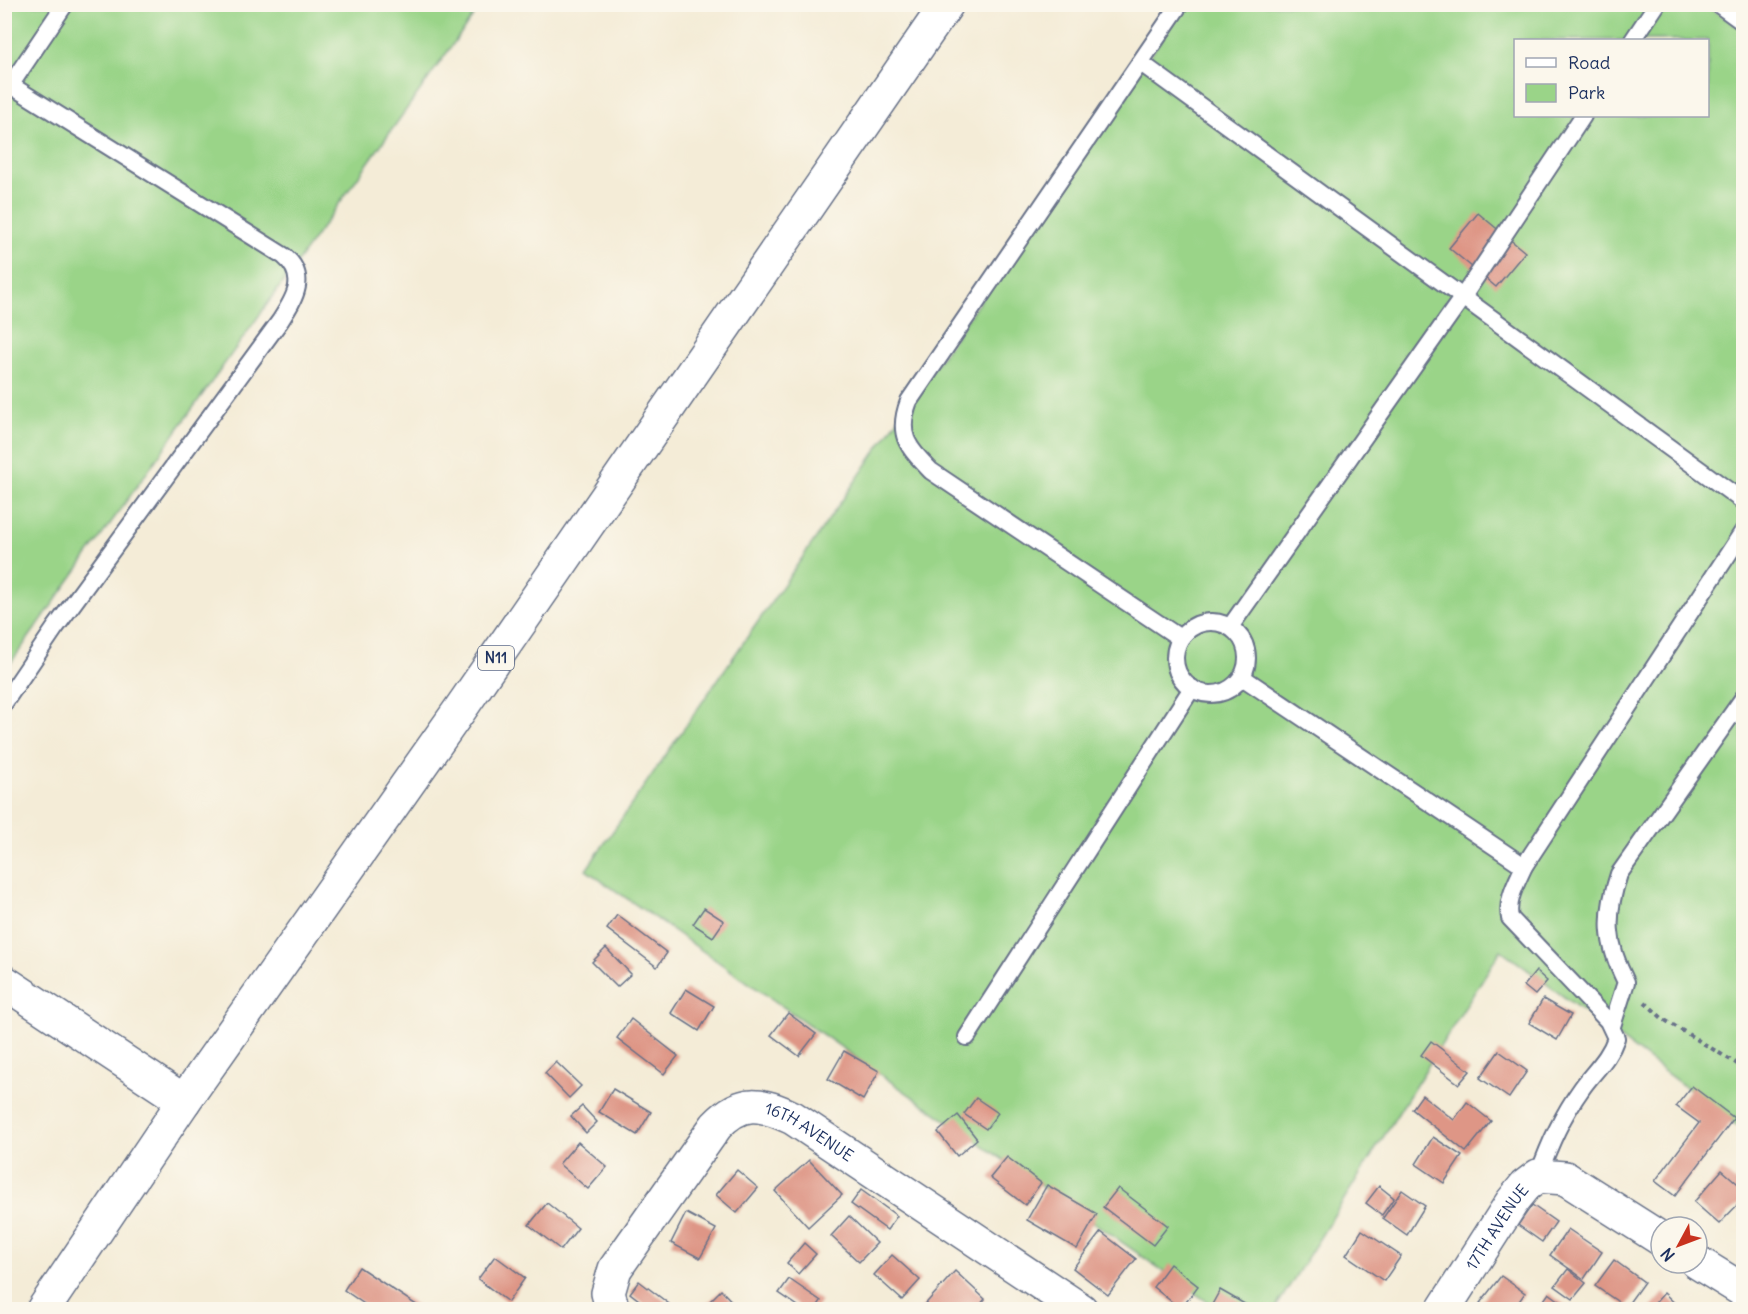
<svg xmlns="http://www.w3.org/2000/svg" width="1748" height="1314" viewBox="0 0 1748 1314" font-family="Delius,sans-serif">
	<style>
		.green { fill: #9ad488; stroke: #5a8273; stroke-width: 1.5; fill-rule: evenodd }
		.building { fill: #de9686 }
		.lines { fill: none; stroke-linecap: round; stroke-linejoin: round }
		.service-casing { stroke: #677188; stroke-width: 20 }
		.minor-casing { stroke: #677188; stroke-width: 36 }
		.trunk-casing { stroke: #677188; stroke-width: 36 }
		.path { stroke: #677188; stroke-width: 4; stroke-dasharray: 4.5 4.5; stroke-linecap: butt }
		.service { stroke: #fff; stroke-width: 16 }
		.minor { stroke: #fff; stroke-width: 33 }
		.trunk { stroke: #fff; stroke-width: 33 }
		.labels { text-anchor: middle; stroke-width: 5; stroke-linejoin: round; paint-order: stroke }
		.shield { fill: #fbf7ec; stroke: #5e6b89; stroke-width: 1.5 }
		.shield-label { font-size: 15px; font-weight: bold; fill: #1b2f5e }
		.street-label { font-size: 16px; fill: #1b2f5e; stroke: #fbf7ec }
	</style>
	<rect width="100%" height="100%" fill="#fbf7ec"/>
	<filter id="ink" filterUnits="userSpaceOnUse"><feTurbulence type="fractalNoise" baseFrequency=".0167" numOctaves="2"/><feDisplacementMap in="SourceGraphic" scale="12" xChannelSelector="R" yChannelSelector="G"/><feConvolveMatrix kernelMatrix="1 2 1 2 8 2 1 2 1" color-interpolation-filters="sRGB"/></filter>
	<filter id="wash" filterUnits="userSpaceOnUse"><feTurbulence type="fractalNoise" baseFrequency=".008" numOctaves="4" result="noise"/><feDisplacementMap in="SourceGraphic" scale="24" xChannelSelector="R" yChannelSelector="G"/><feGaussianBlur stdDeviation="1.35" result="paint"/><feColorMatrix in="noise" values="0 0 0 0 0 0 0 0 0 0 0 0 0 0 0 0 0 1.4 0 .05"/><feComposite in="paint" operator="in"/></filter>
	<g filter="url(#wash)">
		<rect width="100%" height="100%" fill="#f4ecd7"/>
		<g class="green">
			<path d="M1704,4l39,26v1100l-242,-180 -226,359h-57l-632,-439 599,-865zM1516,40h192v76h-192z"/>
			<polygon points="5,5 481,5 5,671"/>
		</g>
		<g id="blocks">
			<g class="building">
				<polygon points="1478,213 1525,252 1496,287 1449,248"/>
				<polygon points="704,908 724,921 713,937 693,924"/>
				<polygon points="617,915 667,953 657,967 607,929"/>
				<polygon points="606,948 631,974 617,987 592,962"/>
				<polygon points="1536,971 1547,981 1535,995 1524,986"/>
				<polygon points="686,989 714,1006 699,1031 671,1013"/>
				<polygon points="1543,999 1571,1015 1557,1040 1529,1023"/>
				<polygon points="788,1013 816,1034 799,1056 771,1035"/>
				<polygon points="631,1019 678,1056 664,1074 617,1038"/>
				<polygon points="1431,1041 1470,1071 1459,1084 1421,1055"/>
				<polygon points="844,1051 879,1071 863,1100 828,1079"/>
				<polygon points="1499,1051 1527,1071 1509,1098 1480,1078"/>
				<polygon points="556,1062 581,1086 569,1098 545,1073"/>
				<polygon points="1692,1086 1734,1118 1675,1196 1655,1181 1699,1123 1676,1106"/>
				<polygon points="613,1089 651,1112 637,1135 599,1112"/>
				<polygon points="1422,1095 1454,1120 1467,1102 1491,1121 1466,1152 1412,1109"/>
				<polygon points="976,1098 998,1113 986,1129 964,1114"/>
				<polygon points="582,1106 597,1122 586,1133 571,1116"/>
				<polygon points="958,1115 977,1139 957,1156 938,1132"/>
				<polygon points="1433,1137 1462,1156 1444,1183 1416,1164"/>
				<polygon points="578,1142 607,1167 588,1189 559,1164"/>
				<polygon points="1007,1157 1041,1183 1025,1205 990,1178"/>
				<polygon points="809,1160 842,1195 808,1227 775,1191"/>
				<polygon points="737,1170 758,1188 737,1213 716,1195"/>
				<polygon points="1722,1170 1744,1189 1744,1198 1719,1224 1694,1202"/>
				<polygon points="1047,1185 1097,1214 1077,1249 1027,1220"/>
				<polygon points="1379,1186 1394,1198 1382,1215 1366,1203"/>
				<polygon points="1118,1188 1168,1226 1153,1245 1103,1207"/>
				<polygon points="861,1190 897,1216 887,1230 851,1204"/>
				<polygon points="1402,1190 1425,1206 1407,1235 1383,1218"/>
				<polygon points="547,1203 578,1228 561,1250 529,1225"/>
				<polygon points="1532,1205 1556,1222 1542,1242 1518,1225"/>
				<polygon points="686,1213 716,1229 700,1258 671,1243"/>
				<polygon points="849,1216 877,1243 859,1262 831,1236"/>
				<polygon points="1568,1229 1602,1252 1584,1279 1550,1255"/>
				<polygon points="1362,1230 1401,1256 1384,1281 1346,1255"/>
				<polygon points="1101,1232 1136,1259 1108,1295 1073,1268"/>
				<polygon points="804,1243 816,1254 798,1274 787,1263"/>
				<polygon points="892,1255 920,1280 902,1300 874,1275"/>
				<polygon points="495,1256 525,1278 508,1302 478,1279"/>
				<polygon points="1614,1260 1644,1282 1626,1307 1595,1286"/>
				<polygon points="1170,1264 1198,1286 1181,1309 1153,1287"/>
				<polygon points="359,1267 424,1310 373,1310 344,1290"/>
				<polygon points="1568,1269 1586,1283 1573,1299 1555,1286"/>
				<polygon points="955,1271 985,1299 976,1310 920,1310"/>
				<polygon points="1501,1276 1525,1293 1513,1310 1490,1310 1480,1303"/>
				<polygon points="789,1279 821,1301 815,1310 804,1310 779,1293"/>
				<polygon points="639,1281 677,1310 652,1310 630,1293"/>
				<polygon points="721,1290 740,1310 701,1310"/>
				<polygon points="1220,1290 1250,1307 1248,1310 1209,1310"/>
				<polygon points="1549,1293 1572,1310 1537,1310"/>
				<polygon points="1664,1293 1682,1310 1649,1310"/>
			</g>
		</g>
	</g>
	<g filter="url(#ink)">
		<use href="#blocks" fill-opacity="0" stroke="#677188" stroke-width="1.5"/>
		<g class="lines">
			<g class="service-casing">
				<g id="service">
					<polyline points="1718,4 1744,23"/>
					<polyline points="1633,40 1657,4"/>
					<polyline points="1141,63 1744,502"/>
					<path d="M4,81l280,175c25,21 10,43 -4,65l-225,307 -51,75"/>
					<polyline points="5,93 65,4"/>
					<circle cx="1211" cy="658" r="36"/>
					<polyline points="1230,627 1462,298 1583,116"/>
					<path d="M1180,638l-249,-167c-23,-24 -35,-36 -22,-70l271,-397"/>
					<polyline points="1242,677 1524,866"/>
					<path d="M1612,1026l14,-44c-20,-39 -21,-66 -7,-108l125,-177"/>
					<polyline points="967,1037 1192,688"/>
					<path d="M1538,1176c12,-33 24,-60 44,-88 12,-17 27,-29 34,-50l-8,-17 -98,-103c-4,-18 7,-36 14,-52l220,-336"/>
				</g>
			</g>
			<g class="minor-casing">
				<g id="minor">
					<polyline points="4,982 184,1101"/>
					<polyline points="1697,1262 1744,1291"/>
					<path id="s1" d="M613,1310l-5,-17 7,-24 101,-143c26,-28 45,-23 77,-8l288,192"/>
					<path id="s2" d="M1443,1310l69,-108 13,-16 13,-10 27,2 96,61"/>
				</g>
			</g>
			<g class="trunk-casing">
				<polyline id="trunk" points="43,1310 184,1101 459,711 947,4"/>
			</g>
			<polyline class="path" points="1645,1002 1663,1019 1744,1068"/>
			<use href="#service" class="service"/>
			<use href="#minor" class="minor"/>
			<use href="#trunk" class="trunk"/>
		</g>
	</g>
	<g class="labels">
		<rect class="shield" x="478" y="646" width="36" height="24" rx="4.5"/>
		<g class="shield-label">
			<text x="496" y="663">N11</text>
		</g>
		<g class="street-label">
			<text dy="6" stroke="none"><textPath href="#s1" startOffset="324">16TH AVENUE</textPath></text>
			<text dy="6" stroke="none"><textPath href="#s2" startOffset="99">17TH AVENUE</textPath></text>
		</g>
	</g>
	<rect width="1748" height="1314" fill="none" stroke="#fbf7ec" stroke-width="24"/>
	<rect x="1514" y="39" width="195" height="78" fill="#fbf7ec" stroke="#a1a7b3" stroke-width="1.5"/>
	<rect x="1526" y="58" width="30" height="9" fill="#ffffff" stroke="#a1a7b3" stroke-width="1.5"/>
	<text x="1568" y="69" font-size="18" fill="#1b2f5e">Road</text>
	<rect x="1526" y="84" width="30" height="18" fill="#9ad488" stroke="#a1a7b3" stroke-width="1.5"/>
	<text x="1568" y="99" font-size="18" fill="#1b2f5e">Park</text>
	<g transform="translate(1679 1245) rotate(229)"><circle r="28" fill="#fbf7ec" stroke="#a1a7b3" stroke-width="1.5"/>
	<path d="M0-4.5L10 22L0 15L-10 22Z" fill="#c8321e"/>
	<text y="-9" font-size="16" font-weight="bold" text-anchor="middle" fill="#1b2f5e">N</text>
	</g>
</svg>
